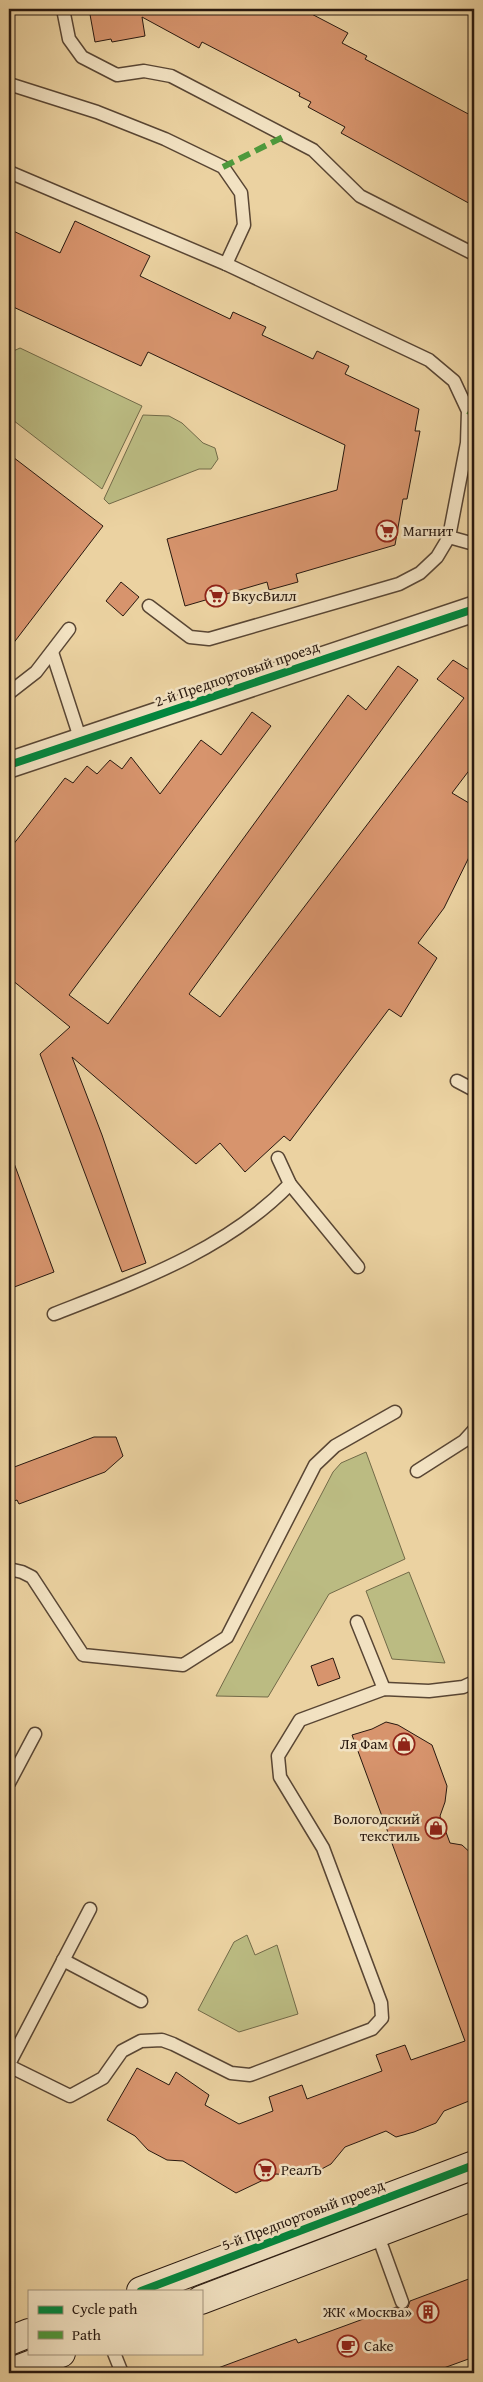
<svg xmlns="http://www.w3.org/2000/svg" width="483" height="2382" viewBox="0 0 483 2382" font-family="'Gentium Book Plus',serif">
	<style>
		.green { fill: #bbbb82; stroke: #726a48 }
		.building { fill: #d7946d; stroke: #28180f }
		.lines { fill: none; stroke-linecap: round; stroke-linejoin: round }
		.lane-casing { stroke: #594634; stroke-width: 15 }
		.street-casing { stroke: #594634; stroke-width: 28 }
		.secondary-casing { stroke: #28180f; stroke-width: 30 }
		.lane { stroke: #f2e2c2; stroke-width: 12 }
		.street { stroke: #f2e2c2; stroke-width: 25 }
		.secondary { stroke: #f2e2c2; stroke-width: 28 }
		.quiet { stroke: #4e993c; stroke-width: 6; stroke-dasharray: 12 6; stroke-linecap: butt }
		.cycleway-casing { stroke: #f2e2c2; stroke-width: 11 }
		.cycleway { stroke: #00873e; stroke-width: 8 }
		.labels { text-anchor: middle; stroke-width: 5; stroke-linejoin: round; paint-order: stroke }
		.poi-label { font-size: 15px; fill: #28180f; stroke: #f2e2c2; text-anchor: start }
		.street-label { font-size: 15px; fill: #28180f; stroke: #f2e2c2 }
	</style>
	<rect width="100%" height="100%" fill="#ebd2a1"/>
	<filter id="stains"><feTurbulence type="fractalNoise" baseFrequency=".004" numOctaves="4"/><feColorMatrix values="0 0 0 0 .2 0 0 0 0 .09 0 0 0 0 .02 0 0 0 .5 -.17"/></filter>
	<radialGradient id="worn" r=".72"><stop offset=".6" stop-color="#630" stop-opacity="0"/><stop offset="1" stop-color="#630" stop-opacity=".3"/></radialGradient>
	<g class="green">
		<polygon points="20,348 142,406 102,489 9,417 9,353"/>
		<polygon points="143,415 169,416 182,423 203,443 215,448 218,459 211,469 199,469 109,504 104,499"/>
		<polygon points="366,1452 405,1559 329,1594 268,1697 216,1696 333,1472 341,1463"/>
		<polygon points="409,1572 445,1663 392,1659 366,1591"/>
		<polygon points="247,1935 255,1955 277,1945 298,2014 239,2032 198,2010 234,1942"/>
	</g>
	<g class="building">
		<polygon points="89,9 302,9 348,33 342,43 367,56 365,59 474,117 474,206 341,133 345,127 308,107 311,102 299,96 300,93 202,42 199,48 142,17 145,36 112,42 111,39 95,42"/>
		<polygon points="75,221 150,256 140,276 230,319 233,312 266,327 262,335 313,359 317,351 349,366 345,374 419,409 415,431 420,431 407,499 403,499 395,545 296,574 298,582 269,590 267,582 185,606 167,539 337,490 345,445 148,352 141,366 9,305 9,229 60,253"/>
		<polygon points="9,454 103,526 9,649"/>
		<polygon points="121,582 139,597 123,616 106,601"/>
		<polygon points="453,660 474,673 474,764 452,793 474,806 474,847 444,908 418,943 437,958 401,1017 389,1009 290,1141 284,1136 245,1172 220,1143 196,1164 72,1057 102,1135 146,1263 122,1272 40,1054 70,1027 12,980 9,973 9,850 65,778 73,783 87,766 97,774 110,760 122,769 131,757 160,794 201,740 221,755 252,712 271,726 69,995 108,1024 348,695 366,710 398,666 418,680 189,994 220,1017 464,698 437,679"/>
		<polygon points="9,1155 11,1155 54,1272 9,1289"/>
		<polygon points="94,1437 116,1437 123,1456 105,1472 19,1504 17,1500 9,1503 9,1469"/>
		<polygon points="333,1658 340,1678 318,1686 311,1666"/>
		<polygon points="386,1722 398,1725 432,1745 447,1786 445,1802 440,1816 450,1843 462,1845 474,1856 474,2099 444,2111 436,2123 414,2132 396,2137 386,2131 345,2147 331,2164 316,2172 300,2176 276,2174 236,2193 183,2161 167,2160 148,2150 135,2136 107,2120 137,2068 169,2085 176,2072 209,2095 205,2105 239,2124 273,2111 269,2097 302,2085 307,2099 382,2071 376,2055 405,2045 411,2060 465,2041 352,1735 372,1729"/>
		<polygon points="474,2277 474,2357 430,2373 211,2373 210,2371 296,2339 298,2343 396,2307 404,2310 408,2307 410,2301"/>
	</g>
	<g class="lines">
		<g class="lane-casing">
			<g id="lane">
				<polyline points="64,14 69,39 82,57 117,75 144,71 171,76 313,150 360,196 474,254"/>
				<polyline points="9,84 97,112 165,139 223,167 241,193 244,225 226,264"/>
				<polyline points="9,172 226,264 429,360 454,381 468,411 467,443 449,537 437,557 420,573 399,584 209,639 190,637 149,606"/>
				<polyline points="449,537 474,544"/>
				<polyline points="52,652 81,741"/>
				<polyline points="9,693 36,672 69,629"/>
				<polyline points="457,1081 474,1090"/>
				<polyline points="278,1158 290,1184 358,1267"/>
				<path d="M54,1314c84,-33 172,-64 236,-130"/>
				<polyline points="417,1471 464,1441 474,1430"/>
				<polyline points="9,1569 22,1572 32,1577 83,1655 183,1665 227,1637 315,1465 335,1446 395,1412"/>
				<polyline points="357,1622 384,1689"/>
				<polyline points="9,1783 35,1734"/>
				<polyline points="63,1960 141,2001"/>
				<polyline points="9,2064 90,1909"/>
				<polyline points="9,2066 70,2096 103,2078 122,2051 141,2041 162,2040 173,2044 231,2073 250,2075 372,2029 382,2018 381,2003 323,1848 280,1777 278,1756 300,1720 384,1689 429,1691 463,1687 474,1682"/>
				<polyline points="377,2233 402,2302"/>
				<polyline points="114,2353 122,2373"/>
			</g>
		</g>
		<g class="street-casing">
			<polyline id="street" points="9,765 474,609"/>
		</g>
		<g class="secondary-casing">
			<g id="secondary">
				<polyline points="141,2291 474,2165"/>
				<polyline points="201,2300 474,2196"/>
				<polyline points="9,2341 29,2333"/>
				<polyline points="9,2373 61,2353"/>
			</g>
		</g>
		<use href="#lane" class="lane"/>
		<use href="#street" class="street"/>
		<use href="#secondary" class="secondary"/>
		<g class="quiet">
			<polyline points="223,167 285,136"/>
			<polyline points="468,411 474,415"/>
		</g>
		<g class="cycleway-casing">
			<g id="cycleway">
				<polyline points="9,765 474,609"/>
				<polyline points="141,2291 474,2165"/>
			</g>
		</g>
		<use href="#cycleway" class="cycleway"/>
	</g>
	<defs>
		<g id="supermarket-ring" transform="scale(1.125)"><circle r="9.5" fill="#f2e2c2" stroke="#8f2418" stroke-width="1.5"/><path d="M-6-5.5h2.5l.6 2H6L4.5 2H-2.5L-4.4-4H-6ZM-1.5 3.2a1.3 1.3 0 1 0 .1 0ZM3 3.2a1.3 1.3 0 1 0 .1 0Z" fill="#8f2418"/></g>
		<g id="shop-ring" transform="scale(1.125)"><circle r="9.5" fill="#f2e2c2" stroke="#8f2418" stroke-width="1.5"/><path d="M-5-2.5h2.3a2.7 3.5 0 0 1 5.4 0H5L5.5 6h-11ZM-1.5-2.5h3a1.5 2.3 0 0 0-3 0Z" fill="#8f2418"/></g>
		<g id="building-ring" transform="scale(1.125)"><circle r="9.5" fill="#f2e2c2" stroke="#8f2418" stroke-width="1.5"/><path d="M-4-6H4V6H1V3H-1V6H-4ZM-2.5-4.3h1.7v1.8h-1.7ZM.8-4.3h1.7v1.8H.8ZM-2.5-1h1.7V.8h-1.7ZM.8-1h1.7V.8H.8Z" fill="#8f2418"/></g>
		<g id="cafe-ring" transform="scale(1.125)"><circle r="9.5" fill="#f2e2c2" stroke="#8f2418" stroke-width="1.5"/><path d="M-5.5-4.5H6V0H3Q3 3.5 0 3.5H-2.5Q-5.5 3.5-5.5 0ZM3-3.2v2h1.7v-2ZM-6 4.5H4V6H-6Z" fill="#8f2418"/></g>
	</defs>
	<g fill-rule="evenodd">
		<use href="#supermarket-ring" x="387" y="531"/>
		<use href="#supermarket-ring" x="216" y="596"/>
		<use href="#shop-ring" x="404" y="1744"/>
		<use href="#shop-ring" x="436" y="1828"/>
		<use href="#supermarket-ring" x="265" y="2170"/>
		<use href="#building-ring" x="428" y="2312"/>
		<use href="#cafe-ring" x="348" y="2346"/>
	</g>
	<g class="labels">
		<g class="poi-label">
			<text x="403" y="536">Магнит</text>
			<text x="232" y="601">ВкусВилл</text>
			<text x="388" y="1749" text-anchor="end">Ля Фам</text>
			<text x="420" y="1824" text-anchor="end">Вологодский<tspan x="420" dy="17">текстиль</tspan></text>
			<text x="281" y="2175">РеалЪ</text>
			<text x="412" y="2317" text-anchor="end">ЖК «Москва»</text>
			<text x="364" y="2351">Cake</text>
		</g>
		<g class="street-label">
			<text transform="translate(237 674) rotate(-19)" y="5">2-й Предпортовый проезд</text>
			<text transform="translate(303 2215) rotate(-21)" y="5">5-й Предпортовый проезд</text>
		</g>
	</g>
	<rect width="483" height="2382" fill="none" stroke="#ebd2a1" stroke-width="30"/>
	<rect x="10" y="10" width="463" height="2362" fill="none" stroke="#28180f" stroke-width="2.5"/>
	<rect x="15" y="15" width="453" height="2352" fill="none" stroke="#28180f"/>
	<rect x="28" y="2290" width="175" height="65" fill="#f2e2c2" stroke="#a1917a"/>
	<rect x="38" y="2306" width="25" height="8" fill="#00873e" stroke="#a1917a"/>
	<text x="72" y="2314" font-size="15" fill="#28180f">Cycle path</text>
	<rect x="38" y="2331" width="25" height="8" fill="#4e993c" stroke="#a1917a"/>
	<text x="72" y="2340" font-size="15" fill="#28180f">Path</text>
	<rect width="100%" height="100%" filter="url(#stains)"/>
	<rect width="100%" height="100%" fill="url(#worn)"/>
</svg>
